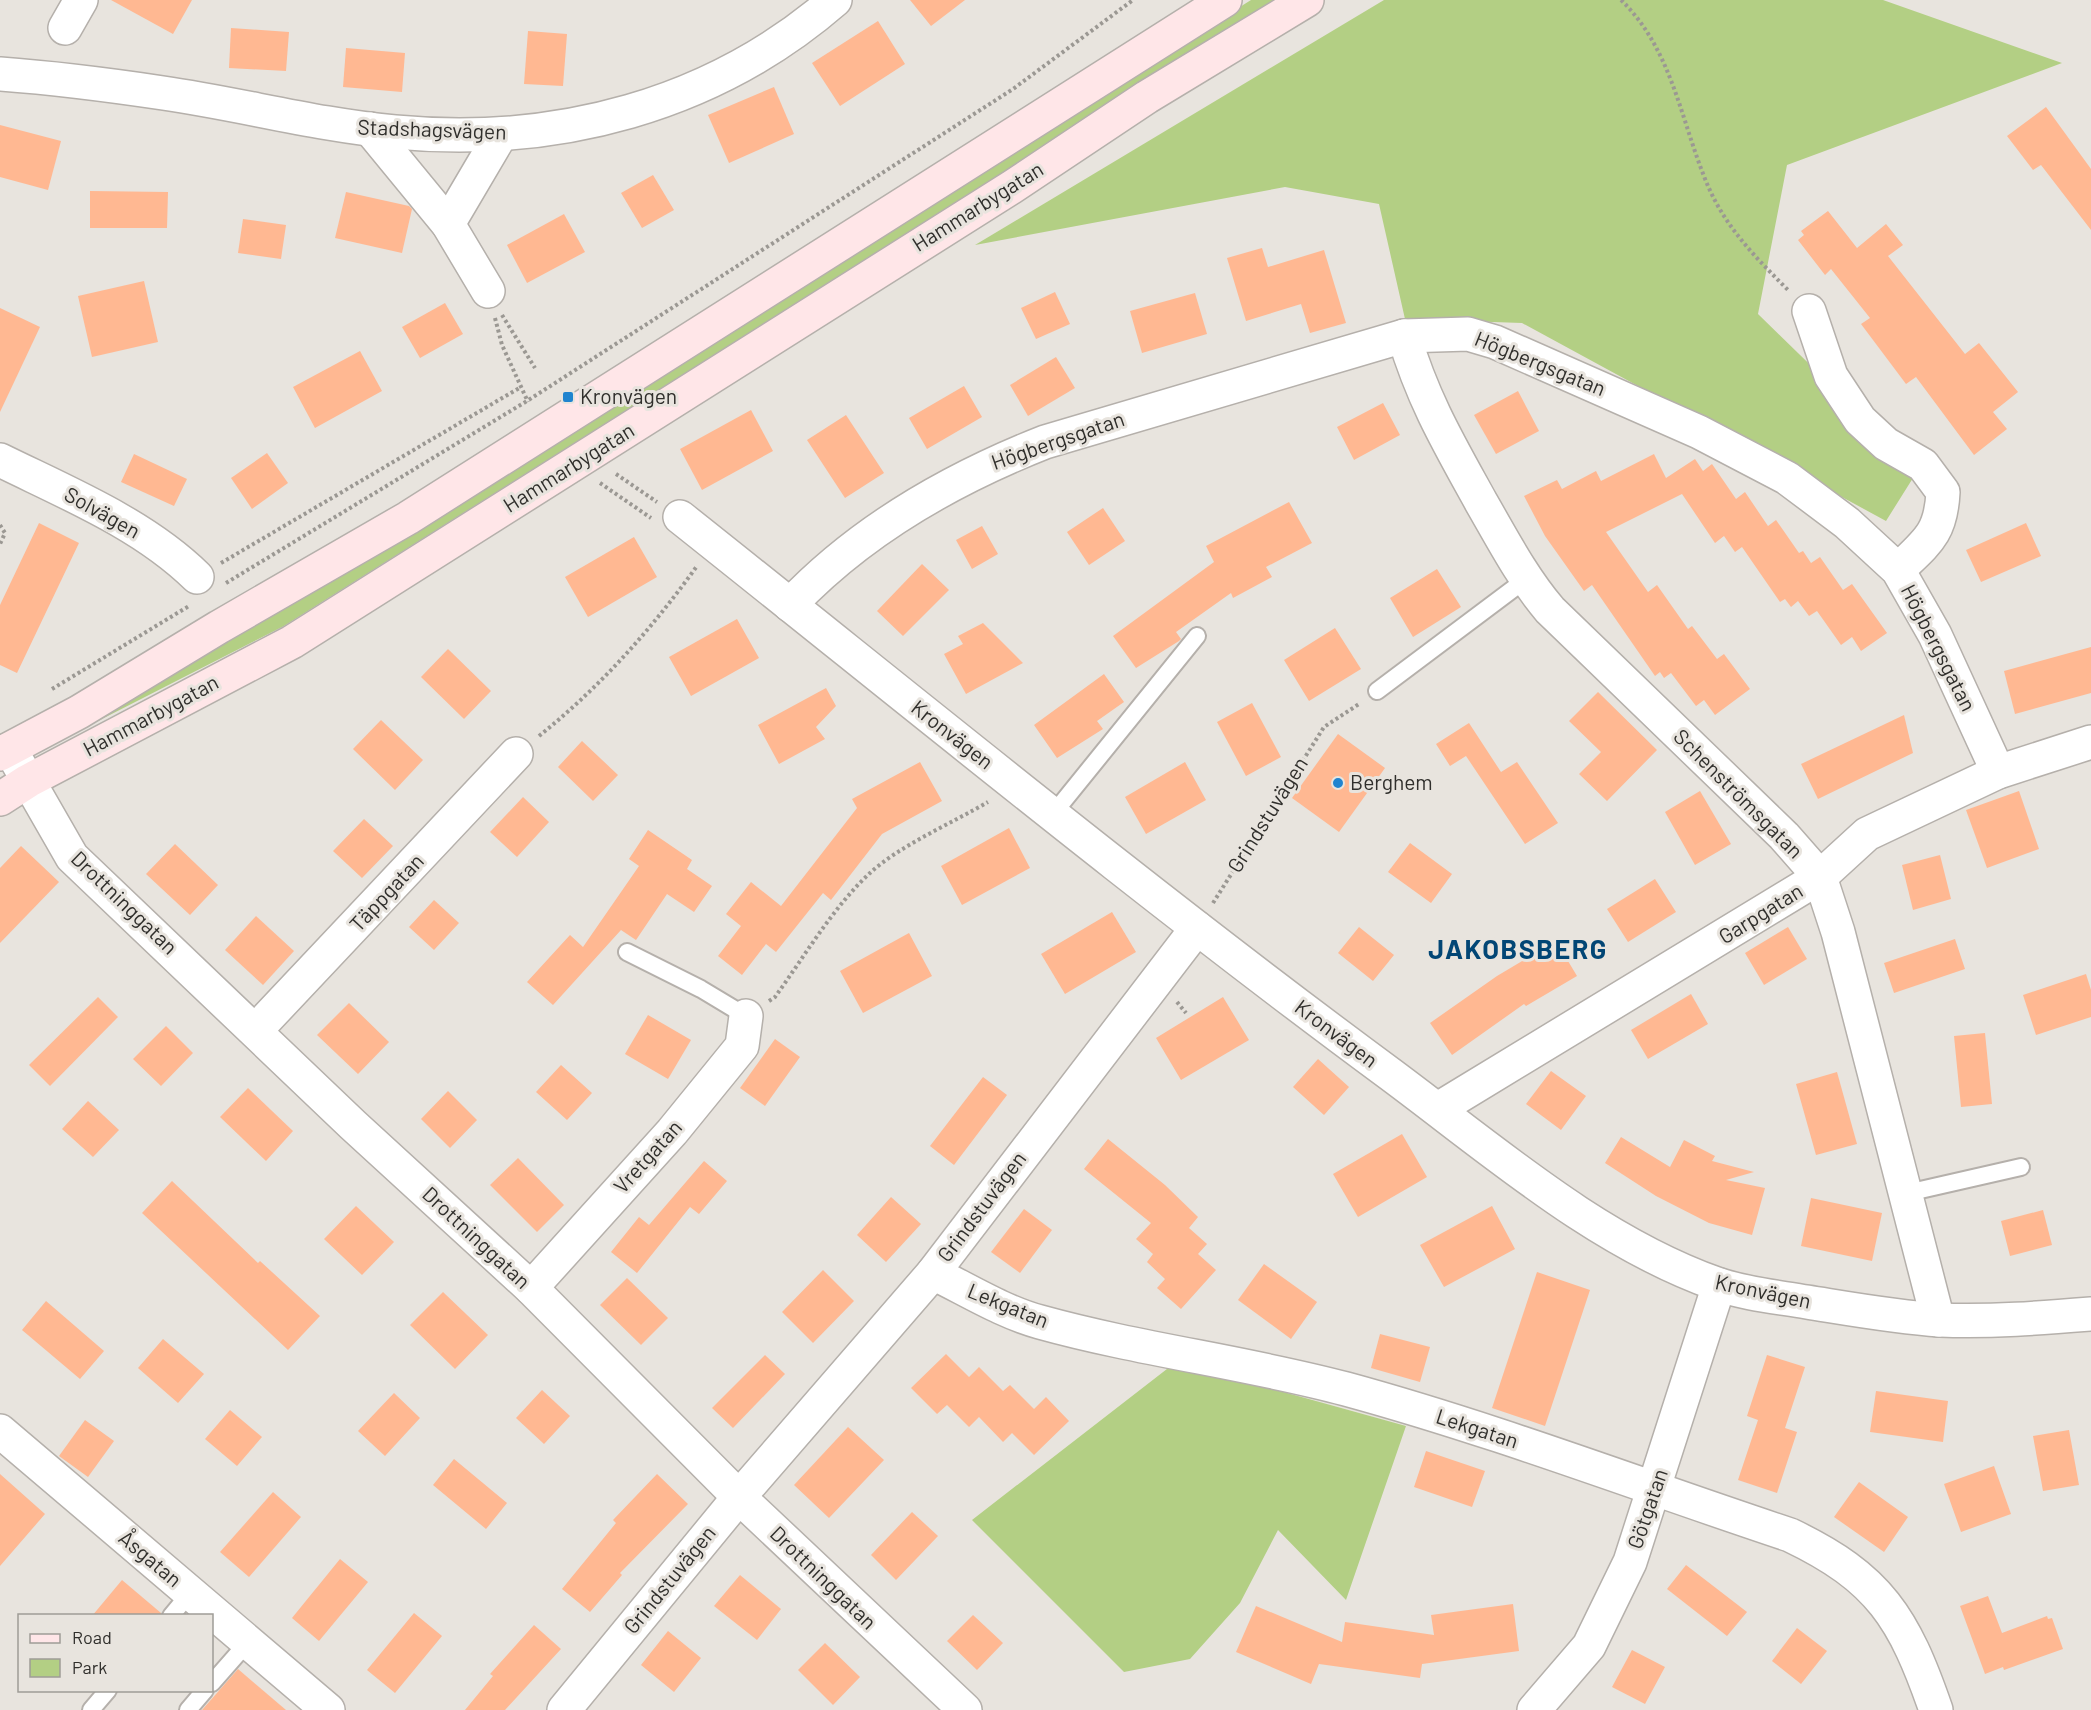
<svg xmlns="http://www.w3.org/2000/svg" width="2091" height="1710" viewBox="0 0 2091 1710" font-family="Barlow,sans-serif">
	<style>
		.green { fill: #b3cf84 }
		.building { fill: #ffb892 }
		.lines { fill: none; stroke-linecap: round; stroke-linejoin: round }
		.service-casing { stroke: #b5b0ab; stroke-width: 20 }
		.minor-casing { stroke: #b5b0ab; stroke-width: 36 }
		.secondary-casing { stroke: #b5b0ab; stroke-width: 36 }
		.path { stroke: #9b9893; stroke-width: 4; stroke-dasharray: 3 3; stroke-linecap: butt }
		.service { stroke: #fff; stroke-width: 16 }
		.minor { stroke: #fff; stroke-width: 33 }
		.secondary { stroke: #ffe6e8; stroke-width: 33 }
		.poi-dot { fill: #2084cf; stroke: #e8e4de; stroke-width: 2 }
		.labels { text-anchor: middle; stroke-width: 6; stroke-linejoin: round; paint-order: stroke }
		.street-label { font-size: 21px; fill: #302f2c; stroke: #e8e4de }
		.poi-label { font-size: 21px; fill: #302f2c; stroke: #e8e4de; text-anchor: start }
		.district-label { font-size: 27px; font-weight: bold; letter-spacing: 1.5px; fill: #024675; stroke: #e8e4de }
	</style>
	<rect width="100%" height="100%" fill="#e8e4de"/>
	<g class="green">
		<polygon points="1251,0 1278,0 284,626 53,744 91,718 279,612"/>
		<polygon points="1384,0 1883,0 2062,63 1787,165 1758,314 1918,470 1886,521 1522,323 1405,319 1379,204 1285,187 975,245"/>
		<polygon points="1176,1362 1406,1426 1346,1600 1278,1530 1240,1603 1190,1659 1124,1672 972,1520"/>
	</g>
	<g class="building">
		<polygon points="111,0 192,0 173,34"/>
		<polygon points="910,0 965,0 931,26"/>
		<polygon points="878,21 905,64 840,106 812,63"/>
		<polygon points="231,28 289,32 286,71 229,68"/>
		<polygon points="528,31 567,34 563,86 524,84"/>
		<polygon points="346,48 405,53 402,92 343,87"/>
		<polygon points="774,87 794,134 729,163 708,115"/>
		<polygon points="2046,107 2091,169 2091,230 2041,165 2033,170 2007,136"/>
		<polygon points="0,125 61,141 48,190 0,177"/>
		<polygon points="653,175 674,210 642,228 621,193"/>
		<polygon points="90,191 168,192 167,228 90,228"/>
		<polygon points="346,192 409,206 412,209 402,253 335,238"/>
		<polygon points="1828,211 1857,248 1886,224 1903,245 1888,256 1965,354 1979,343 2018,392 1993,412 2007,429 1974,455 1916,377 1906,384 1861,324 1870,318 1831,269 1825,275 1798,240 1804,235 1801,231"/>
		<polygon points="564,214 585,252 527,283 507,245"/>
		<polygon points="243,219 286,225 281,259 238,253"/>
		<polygon points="1262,248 1268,267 1324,250 1346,323 1310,333 1301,304 1246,321 1227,258"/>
		<polygon points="144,281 158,342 92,357 78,296"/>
		<polygon points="1055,292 1070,324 1036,339 1021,308"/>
		<polygon points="1195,293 1207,334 1142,353 1130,311"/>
		<polygon points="445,303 463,334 420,358 402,327"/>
		<polygon points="0,308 40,327 0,412"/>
		<polygon points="360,351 382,391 315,428 293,387"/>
		<polygon points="1056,357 1075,388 1028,416 1010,385"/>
		<polygon points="964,386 982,417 927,449 909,418"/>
		<polygon points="1518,391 1539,431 1496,454 1474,415"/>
		<polygon points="1383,403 1400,435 1354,460 1337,427"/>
		<polygon points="751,410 773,451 702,490 680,449"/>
		<polygon points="846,415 884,473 845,498 807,440"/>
		<polygon points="267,453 288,483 252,509 231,478"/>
		<polygon points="134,454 187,479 174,506 121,482"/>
		<polygon points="1654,454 1666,478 1695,459 1703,471 1712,464 1736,499 1745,492 1768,526 1776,520 1799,553 1803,551 1811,563 1820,557 1843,590 1852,584 1887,633 1861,651 1852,637 1841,645 1817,611 1809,616 1798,601 1791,607 1785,599 1780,602 1742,547 1735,552 1724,536 1715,543 1682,494 1606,532 1648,592 1657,585 1688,629 1692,626 1717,659 1724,654 1750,689 1715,715 1704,700 1696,706 1671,673 1664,678 1660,672 1655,676 1592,585 1584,591 1545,536 1524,496 1557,480 1562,489 1596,471 1601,481"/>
		<polygon points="1289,502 1312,543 1266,567 1272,577 1233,598 1231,593 1176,632 1181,639 1179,641 1136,668 1113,636 1214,562 1206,546"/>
		<polygon points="1103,508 1125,541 1089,565 1067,532"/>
		<polygon points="39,523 79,543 17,673 0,665 0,605"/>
		<polygon points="2026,523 2041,556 1981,582 1966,550"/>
		<polygon points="982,526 998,554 972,569 956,540"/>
		<polygon points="634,537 657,577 588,617 565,577"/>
		<polygon points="922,564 949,590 903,636 877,611"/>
		<polygon points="1437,569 1461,607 1413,637 1390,598"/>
		<polygon points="737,619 759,658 691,696 669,657"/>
		<polygon points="983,623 1023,663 966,694 944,654 963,644 958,636"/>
		<polygon points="1335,628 1361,669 1309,701 1284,660"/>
		<polygon points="2091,647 2091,693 2015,714 2004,671"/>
		<polygon points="448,649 491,691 464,719 421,677"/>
		<polygon points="1104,674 1124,702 1097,721 1103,729 1057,758 1034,725"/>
		<polygon points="826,688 836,706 816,727 825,739 779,764 758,725"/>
		<polygon points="1598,692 1657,750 1607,801 1579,774 1601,752 1569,721"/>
		<polygon points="1252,703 1281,757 1246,776 1217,722"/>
		<polygon points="1904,715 1913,753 1818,799 1801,764"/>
		<polygon points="381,720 423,760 395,790 353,749"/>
		<polygon points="1469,723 1501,772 1517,762 1558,823 1525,844 1466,756 1450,766 1436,744"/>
		<polygon points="1338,734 1385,768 1339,832 1292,798"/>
		<polygon points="582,741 618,775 593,801 558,767"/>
		<polygon points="920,762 942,801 882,834 831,900 823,893 776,952 766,944 742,975 718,956 741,926 726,914 751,882 781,906 857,808 852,799"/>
		<polygon points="1185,762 1206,800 1146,834 1125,797"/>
		<polygon points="1700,791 1731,844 1695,865 1665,812"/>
		<polygon points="2019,791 2039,849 1987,868 1966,810"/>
		<polygon points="523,797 549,822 517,857 490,832"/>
		<polygon points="364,819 393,846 362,878 333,851"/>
		<polygon points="1009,828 1030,868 962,905 941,866"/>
		<polygon points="648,830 692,860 687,869 712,886 694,912 667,894 636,940 621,930 553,1005 527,982 570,935 583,947 639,866 629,859"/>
		<polygon points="1410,843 1452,874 1431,903 1388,872"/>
		<polygon points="175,844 218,885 190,915 146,874"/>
		<polygon points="21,846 59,882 0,943 0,868"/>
		<polygon points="1940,855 1951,899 1913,910 1902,865"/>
		<polygon points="1655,879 1676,912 1628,942 1607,909"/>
		<polygon points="434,900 459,923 434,950 409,927"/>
		<polygon points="1112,912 1136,952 1065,994 1041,954"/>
		<polygon points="256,916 294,951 263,985 225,950"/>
		<polygon points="1359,927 1394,955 1373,981 1338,953"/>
		<polygon points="1788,927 1807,959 1764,985 1745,953"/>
		<polygon points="909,933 932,976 863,1013 840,971"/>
		<polygon points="1955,939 1965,969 1894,993 1884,963"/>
		<polygon points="1556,941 1577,976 1526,1006 1524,1004 1452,1055 1430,1023 1497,976"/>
		<polygon points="2086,974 2091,990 2091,1017 2036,1035 2023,995"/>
		<polygon points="1691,994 1708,1024 1648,1059 1631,1030"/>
		<polygon points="98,997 118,1017 50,1086 29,1065"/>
		<polygon points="1223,997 1249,1040 1181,1080 1156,1038"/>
		<polygon points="349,1003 389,1042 358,1074 317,1035"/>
		<polygon points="648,1015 691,1040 668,1079 625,1054"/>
		<polygon points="166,1026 193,1053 161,1086 133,1059"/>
		<polygon points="1985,1033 1992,1104 1961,1107 1954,1036"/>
		<polygon points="775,1039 800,1057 765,1106 740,1088"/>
		<polygon points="1318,1059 1349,1087 1324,1115 1293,1087"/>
		<polygon points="561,1065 592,1093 567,1120 536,1092"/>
		<polygon points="1551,1071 1586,1096 1561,1130 1526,1104"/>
		<polygon points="1837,1072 1857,1144 1816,1155 1796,1084"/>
		<polygon points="983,1077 1007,1095 954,1165 930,1146"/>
		<polygon points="248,1088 293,1131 266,1161 220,1117"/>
		<polygon points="448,1091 477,1120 450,1148 421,1119"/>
		<polygon points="88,1101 119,1130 93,1157 62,1129"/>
		<polygon points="1402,1134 1427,1177 1358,1217 1333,1174"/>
		<polygon points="1621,1137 1670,1167 1684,1140 1715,1156 1712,1161 1754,1172 1726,1180 1765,1188 1752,1235 1709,1223 1656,1196 1605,1163"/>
		<polygon points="1108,1139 1165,1185 1198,1217 1189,1228 1207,1244 1198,1254 1216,1270 1181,1309 1157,1288 1165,1279 1147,1262 1153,1254 1136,1239 1151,1223 1084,1169"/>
		<polygon points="518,1158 564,1205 537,1232 490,1185"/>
		<polygon points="704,1161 727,1181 699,1214 690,1207 637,1273 611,1252 639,1217 649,1225"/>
		<polygon points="172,1181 258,1263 260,1261 320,1316 288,1350 142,1213"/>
		<polygon points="891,1197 921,1224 886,1262 857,1235"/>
		<polygon points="1811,1198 1882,1213 1872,1261 1801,1246"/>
		<polygon points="356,1206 394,1242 362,1275 324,1239"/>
		<polygon points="1492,1206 1515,1249 1444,1287 1420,1245"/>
		<polygon points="1024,1209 1052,1230 1020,1273 991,1252"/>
		<polygon points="2043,1210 2052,1245 2010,1256 2001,1221"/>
		<polygon points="1264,1264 1317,1302 1291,1339 1238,1300"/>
		<polygon points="823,1270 854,1301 813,1343 782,1312"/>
		<polygon points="1537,1272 1590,1290 1545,1426 1492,1408"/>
		<polygon points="627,1278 668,1318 641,1345 600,1305"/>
		<polygon points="443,1292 488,1335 455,1369 410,1325"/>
		<polygon points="46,1301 104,1351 80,1379 22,1330"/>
		<polygon points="1380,1334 1430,1347 1420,1382 1371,1368"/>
		<polygon points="163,1339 204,1374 178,1403 138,1368"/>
		<polygon points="946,1354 969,1377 979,1367 1003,1391 1010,1385 1034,1409 1046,1397 1069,1421 1034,1455 1012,1433 1003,1442 979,1417 969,1427 947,1405 937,1414 911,1388"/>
		<polygon points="765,1355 785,1374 733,1428 712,1408"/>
		<polygon points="1767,1355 1805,1367 1785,1428 1797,1432 1777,1493 1738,1480 1758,1420 1747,1416"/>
		<polygon points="542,1390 570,1416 544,1444 516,1418"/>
		<polygon points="1876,1391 1948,1401 1943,1442 1870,1432"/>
		<polygon points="394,1393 420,1418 385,1456 358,1431"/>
		<polygon points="230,1410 262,1437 237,1466 205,1439"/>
		<polygon points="85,1420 114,1441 88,1477 59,1456"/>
		<polygon points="848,1427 884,1460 829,1518 794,1485"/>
		<polygon points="2069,1430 2079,1485 2043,1491 2033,1436"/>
		<polygon points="1426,1451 1485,1471 1472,1507 1414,1487"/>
		<polygon points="454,1459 507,1503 486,1529 433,1485"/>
		<polygon points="1994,1466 2011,1514 1961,1532 1944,1484"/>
		<polygon points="0,1474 45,1514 0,1566"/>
		<polygon points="657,1474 688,1504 620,1573 622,1575 590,1612 562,1589 616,1523 613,1520"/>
		<polygon points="1859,1482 1908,1517 1884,1552 1834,1517"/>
		<polygon points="273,1492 301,1517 249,1577 220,1552"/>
		<polygon points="912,1512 938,1536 896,1580 871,1555"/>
		<polygon points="340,1559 368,1582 319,1641 292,1618"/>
		<polygon points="1686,1565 1747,1612 1727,1636 1667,1589"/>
		<polygon points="740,1575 781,1609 757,1640 714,1606"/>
		<polygon points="122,1580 161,1613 161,1616 92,1616"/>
		<polygon points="1988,1596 2002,1633 2047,1616 2048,1619 2052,1618 2063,1649 2004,1670 2003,1667 1985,1674 1960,1606"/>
		<polygon points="1513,1604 1519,1651 1422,1664 1420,1678 1319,1664 1311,1684 1236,1652 1256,1606 1342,1642 1345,1622 1434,1635 1431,1615"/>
		<polygon points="414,1613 442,1636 395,1693 367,1670"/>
		<polygon points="973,1615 1003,1643 977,1670 947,1641"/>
		<polygon points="534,1625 561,1649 505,1710 465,1710 493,1676 490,1674"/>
		<polygon points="1797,1628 1827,1651 1801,1684 1772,1661"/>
		<polygon points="668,1631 701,1658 674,1692 641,1665"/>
		<polygon points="825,1643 860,1677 833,1705 798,1670"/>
		<polygon points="1632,1650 1665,1667 1645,1704 1612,1687"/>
		<polygon points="238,1669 286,1710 202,1710"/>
	</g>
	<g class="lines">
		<g class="service-casing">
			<g id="service">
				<polyline points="1377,691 1525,580"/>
				<polyline points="1053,814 1197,636"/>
				<polyline points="627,952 701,989 746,1016"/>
				<polyline points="1907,1193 2021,1167"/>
				<polyline points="171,1616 190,1593"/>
				<polyline points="212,1683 248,1642"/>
				<polyline points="91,1710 108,1690"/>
				<polyline points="188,1710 205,1690"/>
			</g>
		</g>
		<g class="minor-casing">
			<g id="minor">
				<polyline points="65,28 81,0"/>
				<path d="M0,74c54,4 109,11 163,19 77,11 154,32 232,39 161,15 318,-26 440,-132"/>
				<polyline points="370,129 448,224 488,291"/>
				<polyline points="448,224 501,134"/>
				<path d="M1809,311l22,65 29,44 26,24 37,21 20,27c-2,42 -16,50 -45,78"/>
				<path d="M1404,336c19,64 45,108 77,166 22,38 41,75 69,108l234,226 36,41 18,55 100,388"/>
				<path d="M0,460c67,33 143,64 197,117"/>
				<path d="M680,517c234,186 465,376 706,554 103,76 209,170 331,213 28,10 61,13 90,18 44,7 88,15 133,18 51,2 101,-2 151,-6"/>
				<path d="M790,605c70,-74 161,-126 255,-163l359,-106 64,-2 27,8 204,90 88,46 60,45 51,47 37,65 63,137"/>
				<polyline points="10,749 72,857 353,1125 531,1288 739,1497 965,1710"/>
				<polyline points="256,1030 516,754"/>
				<polyline points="1438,1109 1820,877 1867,834 1998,772 2091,742"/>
				<path d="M933,1273c35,17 70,39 107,49 101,28 205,40 306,67 150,41 296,97 444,146 90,43 114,83 146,175"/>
				<polyline points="531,1288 672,1132 742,1046 746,1016"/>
				<polyline points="0,1431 328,1710"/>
				<polyline points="564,1710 739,1497 933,1273 1197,928"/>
				<polyline points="1534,1710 1589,1646 1630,1562 1719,1285"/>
			</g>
		</g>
		<g class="secondary-casing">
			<g id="secondary">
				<polyline points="0,754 79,712 219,627 408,518 1225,0"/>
				<polyline points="0,799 28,781 292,642 1012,187 1147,97 1307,0"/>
			</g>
		</g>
		<g class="path">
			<path d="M1621,0c52,50 60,123 87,186 18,42 49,73 81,105"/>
			<polyline points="502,315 535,368"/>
			<polyline points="495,318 502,345 528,402"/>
			<polyline points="616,474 657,502"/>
			<polyline points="600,483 651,518"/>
			<polyline points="0,525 5,533 0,544"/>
			<polyline points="221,563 521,387"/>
			<polyline points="226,583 527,401 1013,89 1133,0"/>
			<polyline points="52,689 189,606"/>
			<path d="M539,736c61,-49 112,-106 158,-170"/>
			<polyline points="1213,903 1324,727 1359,704"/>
			<path d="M769,1001l6,-4c29,-40 59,-91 95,-124 29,-27 82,-50 118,-71"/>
			<polyline points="1177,1002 1186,1013"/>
		</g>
		<use href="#service" class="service"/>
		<use href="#minor" class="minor"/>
		<use href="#secondary" class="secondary"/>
	</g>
	<g class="poi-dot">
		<rect x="562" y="391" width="12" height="12" rx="3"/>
		<circle cx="1338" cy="783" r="6"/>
	</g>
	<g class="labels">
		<g class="street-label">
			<text transform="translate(432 130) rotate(2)" y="7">Stadshagsvägen</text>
			<text transform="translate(978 207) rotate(-32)" y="7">Hammarbygatan</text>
			<text transform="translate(1540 364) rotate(22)" y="7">Högbergsgatan</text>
			<text transform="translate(1058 441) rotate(-19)" y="7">Högbergsgatan</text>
			<text transform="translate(569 468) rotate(-32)" y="7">Hammarbygatan</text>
			<text transform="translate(102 513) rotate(29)" y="7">Solvägen</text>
			<text transform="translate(1938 648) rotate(63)" y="7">Högbergsgatan</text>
			<text transform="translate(151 716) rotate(-28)" y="7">Hammarbygatan</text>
			<text transform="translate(952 735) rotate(38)" y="7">Kronvägen</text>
			<text transform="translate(1738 794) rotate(45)" y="7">Schenströmsgatan</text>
			<text transform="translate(1268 815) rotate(-58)" y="7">Grindstuvägen</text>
			<text transform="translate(387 893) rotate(-47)" y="7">Täppgatan</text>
			<text transform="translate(124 903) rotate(44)" y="7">Drottninggatan</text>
			<text transform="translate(1761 914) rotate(-32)" y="7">Garpgatan</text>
			<text transform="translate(1336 1034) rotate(37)" y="7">Kronvägen</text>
			<text transform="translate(648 1157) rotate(-48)" y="7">Vretgatan</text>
			<text transform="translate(982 1207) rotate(-53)" y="7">Grindstuvägen</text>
			<text transform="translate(476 1238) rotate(43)" y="7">Drottninggatan</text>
			<text transform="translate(1763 1292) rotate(12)" y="7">Kronvägen</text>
			<text transform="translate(1008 1306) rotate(22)" y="7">Lekgatan</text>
			<text transform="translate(1477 1429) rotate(18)" y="7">Lekgatan</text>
			<text transform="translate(1648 1509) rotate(-71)" y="7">Götgatan</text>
			<text transform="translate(150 1559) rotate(40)" y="7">Åsgatan</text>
			<text transform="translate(823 1578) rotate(44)" y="7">Drottninggatan</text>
			<text transform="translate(670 1580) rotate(-51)" y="7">Grindstuvägen</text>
		</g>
		<g class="poi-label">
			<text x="580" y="404">Kronvägen</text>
			<text x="1350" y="790">Berghem</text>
		</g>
		<g class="district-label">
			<text x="1518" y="959">JAKOBSBERG</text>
		</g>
	</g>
	<rect x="18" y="1614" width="195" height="78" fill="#e8e4de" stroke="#9e9c97" stroke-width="1.5"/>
	<rect x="30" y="1634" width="30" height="9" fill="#ffe6e8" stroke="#9e9c97" stroke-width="1.5"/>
	<text x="72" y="1644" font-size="18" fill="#302f2c">Road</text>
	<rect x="30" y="1659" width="30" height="18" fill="#b3cf84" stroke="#9e9c97" stroke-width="1.5"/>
	<text x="72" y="1674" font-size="18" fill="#302f2c">Park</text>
</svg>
